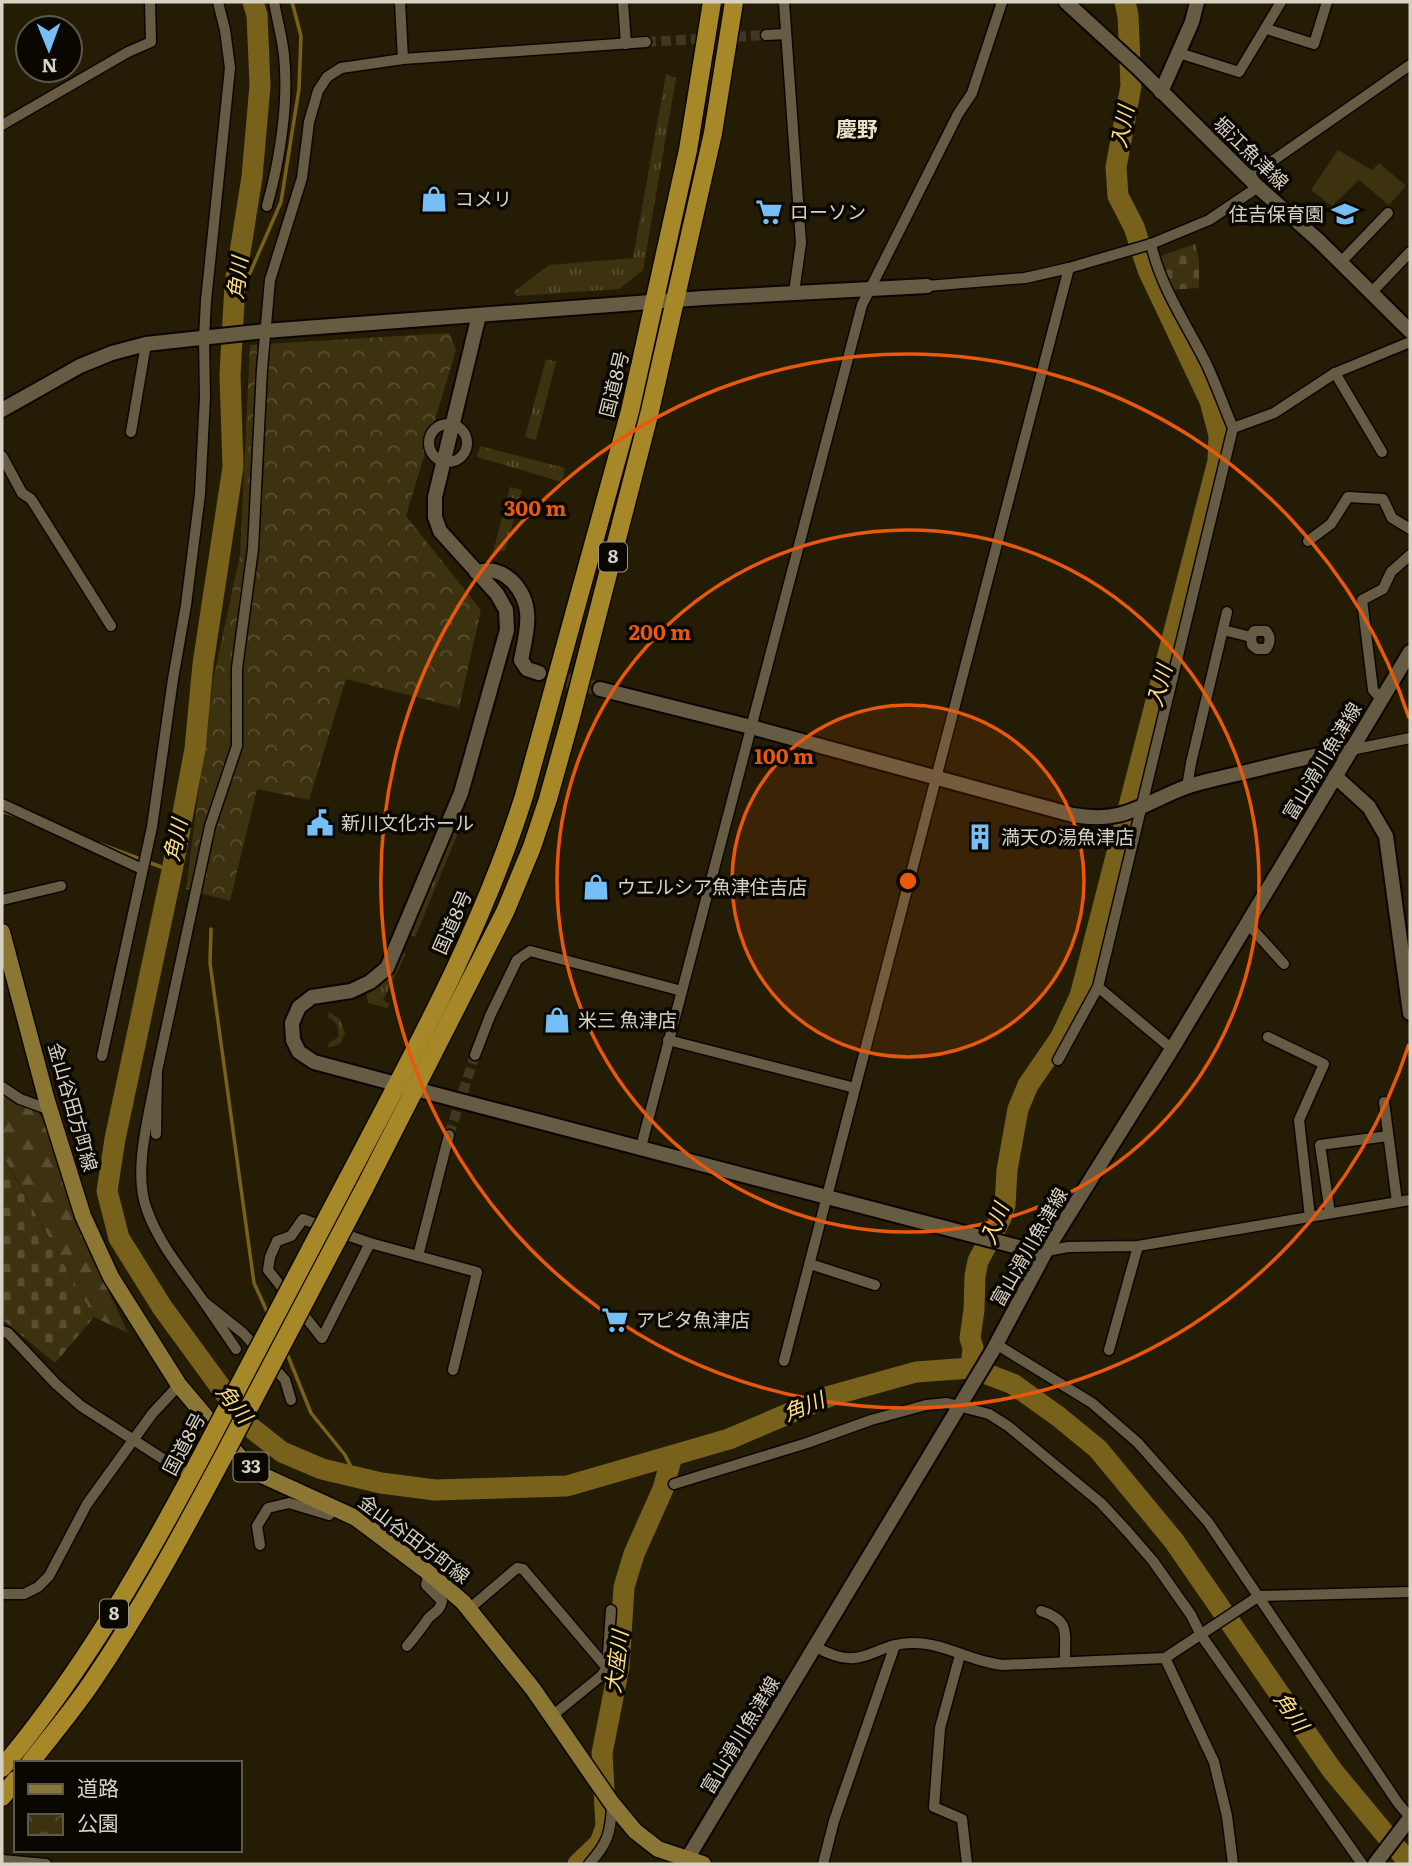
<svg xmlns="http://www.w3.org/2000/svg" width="1412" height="1866" viewBox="0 0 1412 1866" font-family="Literata,'Noto Sans JP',serif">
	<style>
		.grass { fill: url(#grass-tufts) }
		.forest { fill: url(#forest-firs) }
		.cemetery { fill: url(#cemetery-stones) }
		.park { fill: url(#park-crowns) }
		.pitch { fill: #3d3210 }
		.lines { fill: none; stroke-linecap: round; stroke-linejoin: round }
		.stream { stroke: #78611b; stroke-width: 3.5 }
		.river { stroke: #78611b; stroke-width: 21 }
		.street-tunnel { stroke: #3f3722; stroke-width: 10; stroke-dasharray: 10 5; stroke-linecap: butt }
		.secondary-tunnel { stroke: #3f3722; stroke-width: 14; stroke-dasharray: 14 7; stroke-linecap: butt }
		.street-casing { stroke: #0d0600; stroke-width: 13 }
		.secondary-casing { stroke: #0d0600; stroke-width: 18 }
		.primary-casing { stroke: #0d0600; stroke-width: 19 }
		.highway-casing { stroke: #0d0600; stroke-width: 21 }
		.street { stroke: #655c43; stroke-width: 10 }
		.secondary { stroke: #655c43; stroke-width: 14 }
		.primary { stroke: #8c7633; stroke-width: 16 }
		.highway { stroke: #a68828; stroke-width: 18 }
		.highway-bridge-casing { stroke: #0d0600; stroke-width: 21; stroke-linecap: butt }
		.highway-bridge { stroke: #a68828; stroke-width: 18 }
		.ring { fill: none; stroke: #e8590c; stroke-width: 3.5 }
		.labels { text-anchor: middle; stroke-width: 7; stroke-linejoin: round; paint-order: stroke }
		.shield { fill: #0a0701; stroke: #9a958a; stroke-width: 2 }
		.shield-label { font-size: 18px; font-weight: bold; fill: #d7d2c4 }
		.street-label { font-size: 19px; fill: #d7d2c4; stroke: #0a0701 }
		.poi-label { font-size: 19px; fill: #d7d2c4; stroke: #0a0701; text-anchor: start }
		.water-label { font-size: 21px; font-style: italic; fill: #fede85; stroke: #0a0701 }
		.neighbourhood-label { font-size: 21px; font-weight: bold; fill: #ece1c5; stroke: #0a0701 }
		.centre { fill: #e8590c; stroke: #0a0701; stroke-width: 3.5 }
		.ring-label { font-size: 21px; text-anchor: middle; font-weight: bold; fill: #e8590c; stroke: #0a0701; stroke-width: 7; stroke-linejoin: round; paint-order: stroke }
	</style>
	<defs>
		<pattern id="grass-tufts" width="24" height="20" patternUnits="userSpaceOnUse" patternTransform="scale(1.75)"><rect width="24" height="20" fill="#3d3210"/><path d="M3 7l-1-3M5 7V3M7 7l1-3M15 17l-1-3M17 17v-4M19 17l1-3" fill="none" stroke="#584f31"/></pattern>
		<pattern id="forest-firs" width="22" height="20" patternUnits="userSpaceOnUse" patternTransform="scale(1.75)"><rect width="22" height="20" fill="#3d3210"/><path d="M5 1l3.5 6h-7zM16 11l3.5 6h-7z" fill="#584f31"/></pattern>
		<pattern id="cemetery-stones" width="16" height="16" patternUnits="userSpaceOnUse" patternTransform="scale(1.75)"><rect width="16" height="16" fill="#3d3210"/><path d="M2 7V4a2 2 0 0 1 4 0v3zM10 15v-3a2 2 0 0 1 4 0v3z" fill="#584f31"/></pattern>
		<pattern id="park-crowns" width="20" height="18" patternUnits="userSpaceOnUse" patternTransform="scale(1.75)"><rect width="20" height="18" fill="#3d3210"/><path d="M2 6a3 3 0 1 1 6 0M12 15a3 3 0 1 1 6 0" fill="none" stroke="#584f31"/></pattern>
	</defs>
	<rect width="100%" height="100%" fill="#241c05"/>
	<g class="grass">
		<polygon points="666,74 676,78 643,270 619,289 517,296 514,292 549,265 633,258"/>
		<polygon points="546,359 556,362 536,440 525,437"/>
		<polygon points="480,446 565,468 562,482 477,457"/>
		<polygon points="510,487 522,490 505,551 493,552"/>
		<polygon points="460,815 465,816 415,937 410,935"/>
		<polygon points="402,952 406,954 383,1000 390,1004 387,1008 368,1003 366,992 385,978"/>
		<polygon points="329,1012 340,1019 345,1033 340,1044 327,1048 330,1042 339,1037 337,1025 332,1019 328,1018"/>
	</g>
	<polygon class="forest" points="2,1093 39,1112 55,1144 77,1224 128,1333 94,1317 2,1154"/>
	<g class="cemetery">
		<polygon points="1195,244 1199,260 1199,288 1170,290 1159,261 1161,256"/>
		<polygon points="2,1155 94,1317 55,1363 2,1319"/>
	</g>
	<polygon class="park" points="449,333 456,350 406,516 481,610 459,708 346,679 309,800 257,789 230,901 186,889 213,680 240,555 250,345"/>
	<polygon class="pitch" points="1338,150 1372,170 1379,163 1406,186 1389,205 1359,180 1332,206 1311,190"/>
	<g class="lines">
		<g class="stream">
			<polyline points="235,284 250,273 281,202 299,89 301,36 292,2"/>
			<polyline points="2,811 20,817"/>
			<polyline points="100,844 172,871"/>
			<polyline points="211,929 210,963 254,1283 269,1316"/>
			<polyline points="286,1351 311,1413 345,1455 356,1477"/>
		</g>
		<g class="river">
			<polyline points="253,2 257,15 260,85 252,177 235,284 230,375 233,467 203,664 195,749 172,871 115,1139 107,1191 119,1238 162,1307 249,1426 282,1452 322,1469 381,1483 435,1490 567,1486 729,1439 830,1396 916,1372 971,1368 1013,1384 1059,1417 1098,1449 1174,1541 1332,1770 1410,1864"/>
			<polyline points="971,1368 973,1348 970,1338 974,1310 975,1276 978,1261 1001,1218 1005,1205 1007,1170 1018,1109 1028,1085 1061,1037 1080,996 1218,461 1219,435 1210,401 1148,270 1134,227 1118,196 1116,167 1131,86 1128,16 1125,2"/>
			<polyline points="578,1864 600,1843 606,1826 602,1753 619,1667 624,1587 634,1554 663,1489 672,1456"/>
		</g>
		<g class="street-tunnel">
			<polyline points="646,42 766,35"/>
			<polyline points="449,1135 475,1055"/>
		</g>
		<polyline class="secondary-tunnel" points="547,675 600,689"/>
		<g class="street-casing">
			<g id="street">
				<polyline points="400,2 403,59"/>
				<polyline points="623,2 626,44"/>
				<polyline points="784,2 801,243 794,292"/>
				<polyline points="1267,29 1314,44 1327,2"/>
				<polyline points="766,35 785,34"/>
				<polyline points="1179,53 1239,72 1281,2"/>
				<polyline points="2,125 128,52 151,42 150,2"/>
				<polyline points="1248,178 1410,65"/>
				<path d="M267,206c13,-46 22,-104 17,-151 -2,-18 -7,-36 -10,-53"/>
				<path d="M1151,244c10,44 35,79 55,119 10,21 18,44 27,65l-135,559 74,62"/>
				<polyline points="1340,263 1388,213"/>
				<polyline points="927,286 1025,278 1069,268 1151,244 1209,220 1258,187"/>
				<polyline points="1372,292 1410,252"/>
				<polyline points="1335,373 1382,452"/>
				<circle cx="448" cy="443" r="19"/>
				<polyline points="1233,428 1274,413 1335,373 1410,342"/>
				<polyline points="131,432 146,344"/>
				<polyline points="2,456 22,493 31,499 111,626"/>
				<polyline points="1308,541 1331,524 1348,497 1383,499 1392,518 1410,529"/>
				<path d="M1223,630l28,7 1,8 5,4h9c5,-7 5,-12 0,-18h-12l-3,6"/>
				<polyline points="1381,699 1373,690 1362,600 1383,589 1391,572 1410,555"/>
				<polyline points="1351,750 1410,738"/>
				<polyline points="1187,787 1191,763 1227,612"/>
				<polyline points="2,804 142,869"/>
				<polyline points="2,900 61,886"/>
				<polyline points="1247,923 1284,964"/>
				<polyline points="1268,1037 1324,1064 1299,1120 1310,1217"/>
				<polyline points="668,1040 855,1088"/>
				<polyline points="475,1055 490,1016 517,960 530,951 682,991"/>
				<polyline points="102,1056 152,827 173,679 186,605 200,494 205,397 204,338 206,301 230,68 225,30 218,2"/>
				<polyline points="1058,1060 1098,987"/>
				<polyline points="157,1071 210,826 237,746 237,668 253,549 262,369 270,280 302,178 309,122 318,91 327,77 341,68 403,59 646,42"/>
				<polyline points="2,1087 20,1099 50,1110"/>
				<polyline points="1384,1102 1397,1202"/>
				<path d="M156,1134l1,-63c-7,41 -25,100 -10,139 12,34 37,63 57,92"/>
				<polyline points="449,1135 418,1256 477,1272 453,1370"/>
				<polyline points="641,1147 862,305 958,114 972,93 1002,2"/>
				<polyline points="1330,1213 1320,1145 1388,1136"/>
				<polyline points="324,1227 303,1219 291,1236 277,1241 270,1257 268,1270 322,1338 370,1243 418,1256"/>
				<polyline points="338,1232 370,1243"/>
				<polyline points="1046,1251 1068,1247 1138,1246 1410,1200"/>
				<polyline points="810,1264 875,1285"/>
				<polyline points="2,1331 8,1333 56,1384 81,1406 191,1477"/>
				<polyline points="996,1344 1092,1403 1138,1443 1208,1522 1398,1803 1410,1817"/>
				<polyline points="236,1349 204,1302 243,1333 259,1351"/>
				<polyline points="1109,1350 1138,1246"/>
				<polyline points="784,1361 1069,268"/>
				<polyline points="269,1362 285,1380 291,1400"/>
				<polyline points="674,1484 807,1443 871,1420 926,1405 947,1403 989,1414 1008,1426 1101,1503 1127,1531 1153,1561 1191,1615 1201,1635 1362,1864"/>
				<polyline points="260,1545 257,1526 268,1508 289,1503 329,1515 334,1506"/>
				<polyline points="2,1594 24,1594 38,1587 49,1576 87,1504 152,1414 179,1385"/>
				<polyline points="469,1609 517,1568 523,1569 607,1668"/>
				<path d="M1041,1611c31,10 23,23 24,51"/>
				<path d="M407,1646c7,-8 12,-15 18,-23 5,-10 15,-10 17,-22l-16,-16 3,-12"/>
				<path d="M816,1647c49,28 56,-5 98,-4 30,0 58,19 89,22l162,-7 94,-62 151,-4"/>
				<polyline points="960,1655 940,1728 934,1807 962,1819 967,1864"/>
				<polyline points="1165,1658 1214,1762 1227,1816 1233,1864"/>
				<polyline points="552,1716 601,1676 607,1668 611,1610"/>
				<polyline points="2,1860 46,1864"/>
				<path d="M589,1864c19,-21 22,-31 23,-60"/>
				<polyline points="823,1864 834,1821 895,1645"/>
			</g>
		</g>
		<g class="secondary-casing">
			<g id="secondary">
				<polyline points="1066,2 1137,67 1258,187 1318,240 1410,331"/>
				<polyline points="1161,92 1192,22 1197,2"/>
				<polyline points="479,315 435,497 435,517 440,531 497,594 506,610 507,630 461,793 387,968 370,982 351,991 312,997 299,1007 292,1023 293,1040 299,1052 314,1062 396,1084 1018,1247 1046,1251"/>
				<polyline points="2,410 80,366 112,353 146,344 265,331 703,298 927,286"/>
				<path d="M476,572c15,-3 24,-2 36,9 23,23 15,50 9,79l6,9 12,4"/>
				<path d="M600,689l151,38 322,88c52,9 68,-11 113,-28 21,-7 43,-11 64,-16 33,-8 66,-17 101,-21"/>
				<polyline points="1335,776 1369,807 1386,836 1410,1013"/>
				<polyline points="684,1864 992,1352 1046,1251 1172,1049 1410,652"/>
				<polyline points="1375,1864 1410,1818"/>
			</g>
		</g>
		<g class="primary-casing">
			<polyline id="primary" points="2,932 47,1101 83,1216 111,1277 179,1385 243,1461 264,1476 356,1518 424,1569 463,1602 533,1689 611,1802 635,1831 658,1849 703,1864"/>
		</g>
		<g class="highway-casing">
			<g id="highway">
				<path d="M347,1180c65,-124 135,-250 177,-384l106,-385 58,-261 24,-148"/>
				<polyline points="364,1189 505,912 532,847 548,799 571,717 650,411 713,133 734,2"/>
				<path d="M30,1763c21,-27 43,-53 62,-81 49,-72 90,-148 131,-225"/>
				<path d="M2,1768c83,-99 144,-207 204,-320"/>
				<polyline points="2,1797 16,1780"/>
			</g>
		</g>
		<use href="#street" class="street"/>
		<use href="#secondary" class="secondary"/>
		<use href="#primary" class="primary"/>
		<use href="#highway" class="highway"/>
		<g class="highway-bridge-casing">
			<g id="highway-bridge">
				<polyline points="206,1448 347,1180"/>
				<polyline points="223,1457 364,1189"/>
			</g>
		</g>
		<use href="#highway-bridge" class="highway-bridge"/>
	</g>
	<circle cx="908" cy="881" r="176" fill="#e8590c" fill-opacity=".12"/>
	<g class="ring">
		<circle cx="908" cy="881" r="176"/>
		<circle cx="908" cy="881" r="351"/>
		<path d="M1409 1044A527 527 0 1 1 1409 718"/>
	</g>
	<defs>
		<g id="shop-bare" transform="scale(2.1)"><path d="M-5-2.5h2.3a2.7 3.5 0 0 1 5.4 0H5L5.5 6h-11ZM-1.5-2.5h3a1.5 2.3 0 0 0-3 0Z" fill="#74c0f6" stroke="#0a0701" stroke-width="2.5" paint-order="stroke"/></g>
		<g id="supermarket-bare" transform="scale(2.1)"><path d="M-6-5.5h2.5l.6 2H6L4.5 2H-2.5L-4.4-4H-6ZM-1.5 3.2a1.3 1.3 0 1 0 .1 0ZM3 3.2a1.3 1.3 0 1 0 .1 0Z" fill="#74c0f6" stroke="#0a0701" stroke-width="2.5" paint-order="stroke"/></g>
		<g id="school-bare" transform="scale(2.1)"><path d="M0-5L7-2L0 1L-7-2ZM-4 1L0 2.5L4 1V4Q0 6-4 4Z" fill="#74c0f6" stroke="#0a0701" stroke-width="2.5" paint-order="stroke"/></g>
		<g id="civic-bare" transform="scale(2.1)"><path d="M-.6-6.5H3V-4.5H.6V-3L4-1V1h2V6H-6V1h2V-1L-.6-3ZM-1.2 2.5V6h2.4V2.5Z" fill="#74c0f6" stroke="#0a0701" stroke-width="2.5" paint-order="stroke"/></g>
		<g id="building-bare" transform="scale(2.1)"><path d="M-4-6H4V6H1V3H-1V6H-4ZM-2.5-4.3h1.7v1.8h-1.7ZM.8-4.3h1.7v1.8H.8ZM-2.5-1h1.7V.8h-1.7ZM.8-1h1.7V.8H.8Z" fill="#74c0f6" stroke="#0a0701" stroke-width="2.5" paint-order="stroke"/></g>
	</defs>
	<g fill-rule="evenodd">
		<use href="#shop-bare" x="434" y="199"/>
		<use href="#supermarket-bare" x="769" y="212"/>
		<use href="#school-bare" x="1345" y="214"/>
		<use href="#civic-bare" x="320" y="823"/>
		<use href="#building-bare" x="980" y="837"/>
		<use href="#shop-bare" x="596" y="887"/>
		<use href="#shop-bare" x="557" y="1020"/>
		<use href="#supermarket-bare" x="615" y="1320"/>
	</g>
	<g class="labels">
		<g class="shield">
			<rect x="599" y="542.5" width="28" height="29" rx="5"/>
			<rect x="233.5" y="1452.5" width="35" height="29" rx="5"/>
			<rect x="100" y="1599.5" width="28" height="29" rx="5"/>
		</g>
		<g class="shield-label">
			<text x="613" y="563">8</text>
			<text x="251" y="1473">33</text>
			<text x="114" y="1620">8</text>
		</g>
		<g class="street-label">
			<text transform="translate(1251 153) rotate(44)" y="7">堀江魚津線</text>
			<text transform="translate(614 384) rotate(-76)" y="7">国道8号</text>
			<text transform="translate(1322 761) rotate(-59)" y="7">富山滑川魚津線</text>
			<text transform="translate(452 922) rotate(-66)" y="7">国道8号</text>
			<text transform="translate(73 1107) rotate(74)" y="7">金山谷田方町線</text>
			<text transform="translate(1029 1247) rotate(-60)" y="7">富山滑川魚津線</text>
			<text transform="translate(184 1444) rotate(-62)" y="7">国道8号</text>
			<text transform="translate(414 1539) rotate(37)" y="7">金山谷田方町線</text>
			<text transform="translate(740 1735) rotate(-59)" y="7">富山滑川魚津線</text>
		</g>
		<g class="poi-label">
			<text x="455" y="206">コメリ</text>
			<text x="790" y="219">ローソン</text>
			<text x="1324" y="221" text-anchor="end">住吉保育園</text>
			<text x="341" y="830">新川文化ホール</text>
			<text x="1001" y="844">満天の湯魚津店</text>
			<text x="617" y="894">ウエルシア魚津住吉店</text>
			<text x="578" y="1027">米三 魚津店</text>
			<text x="636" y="1327">アピタ魚津店</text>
		</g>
		<g class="water-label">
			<text transform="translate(1123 127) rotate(-79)" y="7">入川</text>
			<text transform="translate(238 278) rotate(-83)" y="7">角川</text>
			<text transform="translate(1160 686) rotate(-75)" y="7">入川</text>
			<text transform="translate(176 840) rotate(-78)" y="7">角川</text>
			<text transform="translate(995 1224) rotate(-69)" y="7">入川</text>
			<text transform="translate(234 1404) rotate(52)" y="7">角川</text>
			<text transform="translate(804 1407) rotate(-22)" y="7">角川</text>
			<text transform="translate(617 1662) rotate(-83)" y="7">大座川</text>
			<text transform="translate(1291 1712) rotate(55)" y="7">角川</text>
		</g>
		<g class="neighbourhood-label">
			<text x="857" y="137">慶野</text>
		</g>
	</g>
	<circle cx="908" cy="881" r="10" class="centre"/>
	<g class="ring-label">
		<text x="535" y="516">300 m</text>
		<text x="660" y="640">200 m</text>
		<text x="784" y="764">100 m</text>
	</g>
	<rect width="1412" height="1866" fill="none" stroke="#d7d2c4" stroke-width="7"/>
	<rect x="14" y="1761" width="228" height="91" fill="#0a0701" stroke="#5c584f" stroke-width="2"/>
	<rect x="28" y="1784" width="35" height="10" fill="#8c7633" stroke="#5c584f" stroke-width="2"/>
	<text x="77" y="1796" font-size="21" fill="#d7d2c4">道路</text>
	<rect x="28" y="1814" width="35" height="21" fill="url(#park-crowns)" stroke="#5c584f" stroke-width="2"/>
	<text x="77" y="1831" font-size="21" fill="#d7d2c4">公園</text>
	<g transform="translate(49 49) rotate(179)"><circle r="33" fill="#0a0701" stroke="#5c584f" stroke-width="2"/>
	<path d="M0-5L12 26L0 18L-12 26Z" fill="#74c0f6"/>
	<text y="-10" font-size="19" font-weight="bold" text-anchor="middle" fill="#d7d2c4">N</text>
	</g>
</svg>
